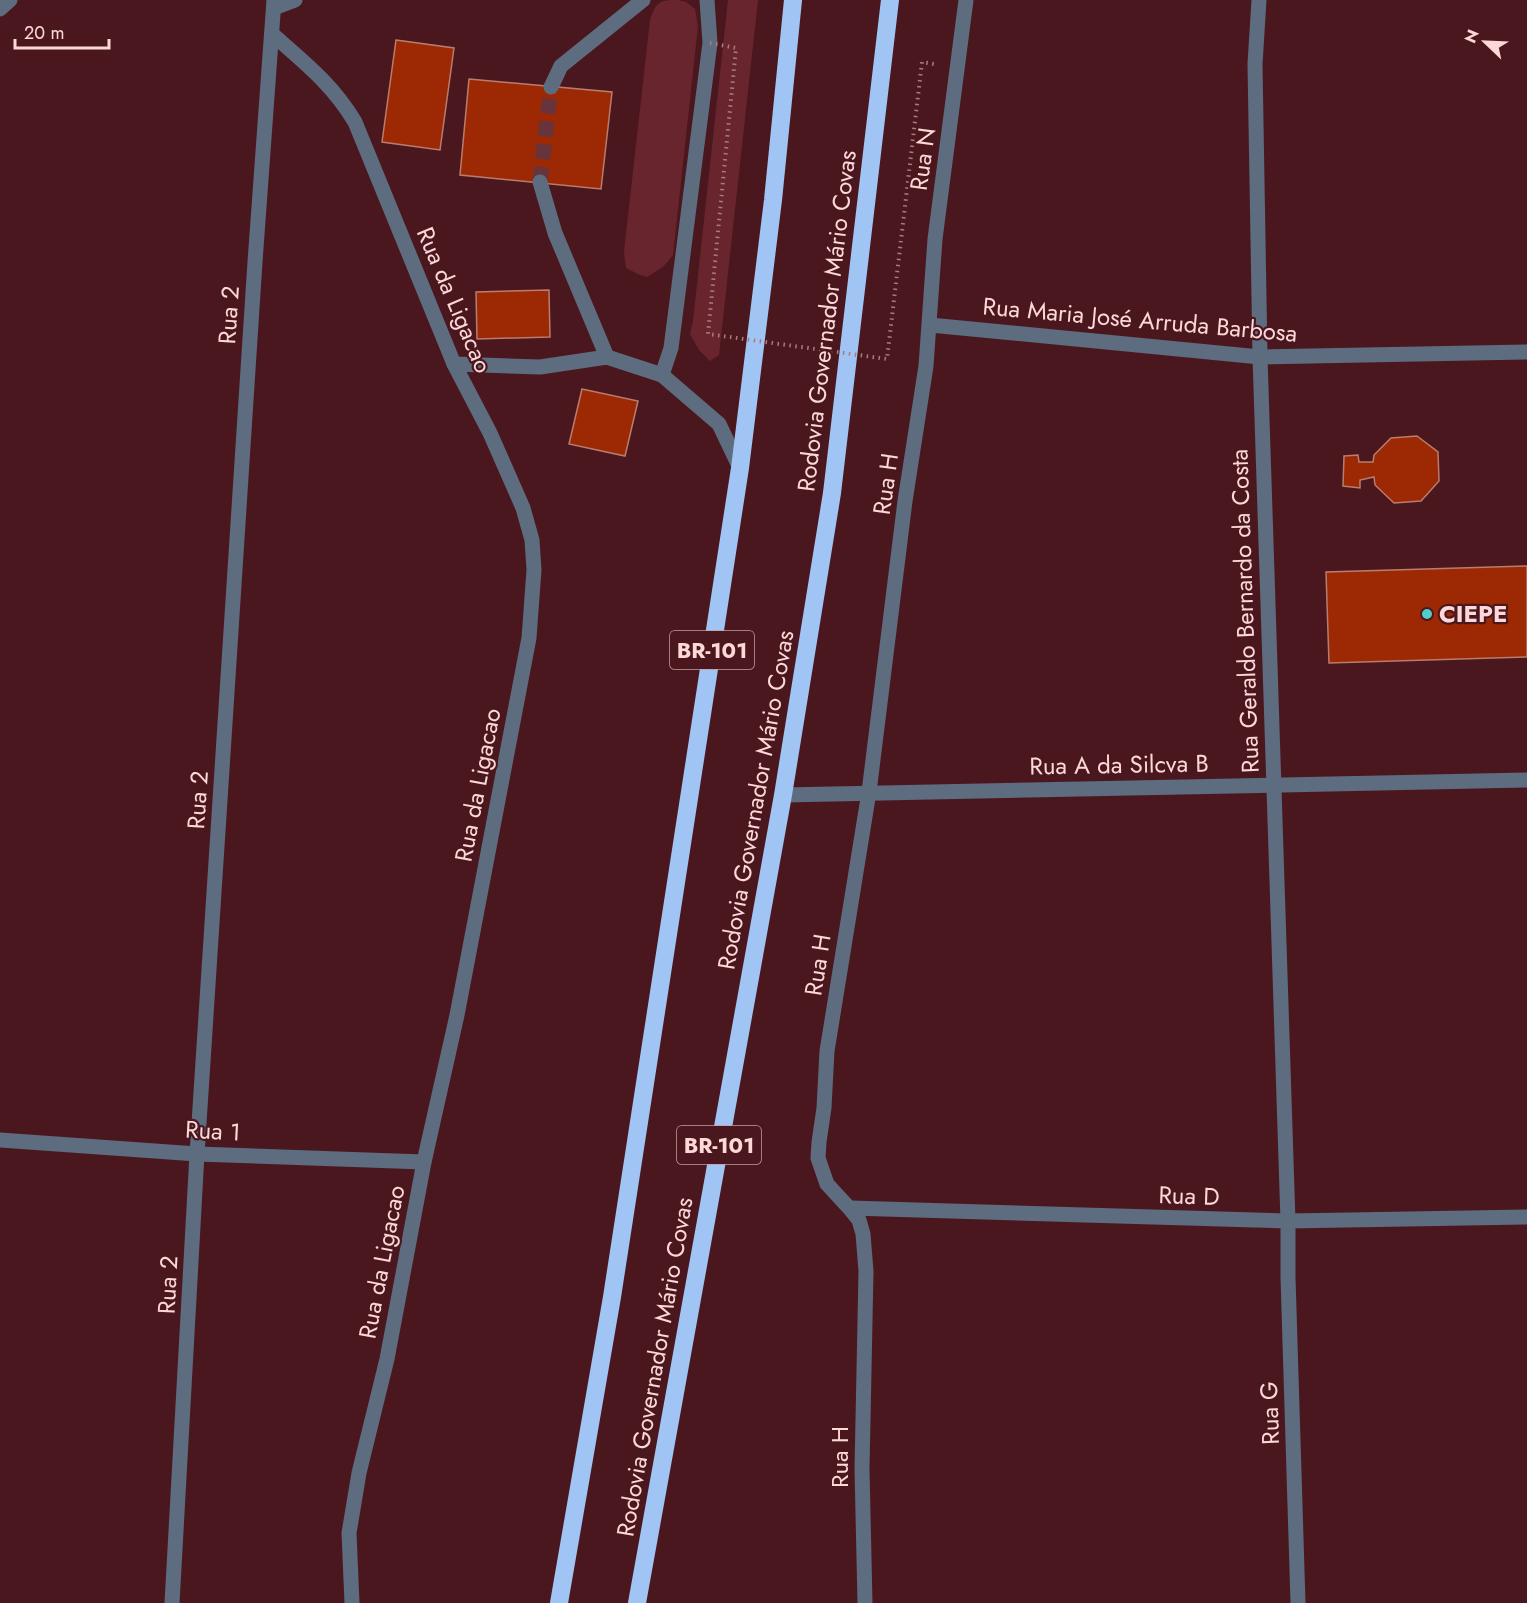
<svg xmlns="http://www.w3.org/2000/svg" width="1527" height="1603" viewBox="0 0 1527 1603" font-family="Jost,sans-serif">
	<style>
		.green { fill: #69252e }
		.building { fill: #9d2904; stroke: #b97d6d; stroke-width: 1.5 }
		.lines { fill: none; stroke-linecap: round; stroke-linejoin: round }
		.minor-tunnel { stroke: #66343a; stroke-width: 15; stroke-dasharray: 15 8; stroke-linecap: butt }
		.minor { stroke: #5d6c7f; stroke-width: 15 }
		.highway { stroke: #a0c5f5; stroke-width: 18 }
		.path-bridge { stroke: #a77c80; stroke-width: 4; stroke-dasharray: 1.5 4.5; stroke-linecap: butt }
		.poi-dot { fill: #52cdcd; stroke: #4b171e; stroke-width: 2 }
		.labels { text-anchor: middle; stroke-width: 4.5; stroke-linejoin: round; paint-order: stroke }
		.shield { fill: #4b171e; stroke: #c79ea1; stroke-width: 1.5 }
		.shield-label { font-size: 22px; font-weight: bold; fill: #fcd8d9 }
		.street-label { font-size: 24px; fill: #fcd8d9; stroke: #4b171e }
		.poi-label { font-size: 24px; font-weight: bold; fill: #fcd8d9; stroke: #4b171e; text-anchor: start }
	</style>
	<rect width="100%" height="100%" fill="#4b171e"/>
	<g class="green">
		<path d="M678,0l8,2 9,7 3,17 -25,229 -9,11 -17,11 -9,-3 -12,-6 -2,-16 26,-232c6,-18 9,-20 28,-20z"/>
		<polygon points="728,0 758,0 719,355 710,361 699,350 690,334 693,321"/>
	</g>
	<g class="building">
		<polygon points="396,40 454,48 440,150 382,142"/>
		<polygon points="469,79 612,92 601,189 460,175"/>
		<polygon points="549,290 550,337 477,339 476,292"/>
		<polygon points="582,389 638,401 625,456 569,444"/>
		<polygon points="1417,436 1438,452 1439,481 1421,501 1394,503 1375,485 1374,477 1360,480 1360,488 1343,486 1344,456 1358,455 1359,462 1373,462 1374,455 1391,438"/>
		<polygon points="1527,566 1527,657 1329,663 1326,572"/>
	</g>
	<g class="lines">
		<polyline class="minor-tunnel" points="540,182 551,87"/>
		<g class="minor">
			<polyline points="1259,0 1255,64 1260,357 1288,1221 1288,1277 1298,1603"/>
			<polyline points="274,8 295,0"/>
			<polyline points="0,9 10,0"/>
			<path d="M272,34c33,29 60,50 83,88l99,242 36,69 33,75 9,32 2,30 -5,68 -72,377 -33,147 -37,197 -28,114 -10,60 3,70"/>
			<polyline points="551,87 561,66 643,0"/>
			<polyline points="540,182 555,233 607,357 662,375 719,424 740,468"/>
			<polyline points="930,325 1260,357 1527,352"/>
			<polyline points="454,364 540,367 607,357"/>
			<polyline points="662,375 671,348 710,43 707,0"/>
			<polyline points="783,795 1527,780"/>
			<polyline points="0,1140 197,1154 424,1162"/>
			<polyline points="850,1208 1288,1221 1527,1217"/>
			<polyline points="172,1603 197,1154 255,262 274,0"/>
			<polyline points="865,1603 862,1469 866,1271 863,1234 859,1220 851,1210 827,1184 818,1158 819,1142 824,1108 827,1051 869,792 905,501 926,366 935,239 966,0"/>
		</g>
		<g class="highway">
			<polyline points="559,1603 612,1297 740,468 773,200 793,0"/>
			<polyline points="637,1603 783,795 832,493 890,0"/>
		</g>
		<polyline class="path-bridge" points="710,43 736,48 708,334 887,359 922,62 934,64"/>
	</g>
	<circle class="poi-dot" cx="1427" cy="614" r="6"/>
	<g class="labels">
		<g class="shield">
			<rect x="670" y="631" width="84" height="38" rx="4.5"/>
			<rect x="677" y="1126" width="84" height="38" rx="4.5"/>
		</g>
		<g class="shield-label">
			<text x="712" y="658">BR-101</text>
			<text x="719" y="1153">BR-101</text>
		</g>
		<g class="street-label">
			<text transform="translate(923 159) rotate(-82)" y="8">Rua N</text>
			<text transform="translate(454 300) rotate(67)" y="8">Rua da Ligacao</text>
			<text transform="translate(229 315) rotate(-86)" y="8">Rua 2</text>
			<text transform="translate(1140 320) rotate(5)" y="8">Rua Maria José Arruda Barbosa</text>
			<text transform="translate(827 321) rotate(-83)" y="8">Rodovia Governador Mário Covas</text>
			<text transform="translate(886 484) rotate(-82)" y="8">Rua H</text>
			<text transform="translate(1245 611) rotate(-92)" y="8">Rua Geraldo Bernardo da Costa</text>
			<text transform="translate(1119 765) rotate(-1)" y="8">Rua A da Silcva B</text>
			<text transform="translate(478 785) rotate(-79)" y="8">Rua da Ligacao</text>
			<text transform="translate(198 800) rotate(-86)" y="8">Rua 2</text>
			<text transform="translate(756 800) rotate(-80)" y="8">Rodovia Governador Mário Covas</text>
			<text transform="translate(818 965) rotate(-81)" y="8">Rua H</text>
			<text transform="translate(213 1131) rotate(3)" y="8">Rua 1</text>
			<text transform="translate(1189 1196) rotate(2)" y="8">Rua D</text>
			<text transform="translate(382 1262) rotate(-79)" y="8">Rua da Ligacao</text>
			<text transform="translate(168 1285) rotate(-87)" y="8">Rua 2</text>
			<text transform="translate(655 1367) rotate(-80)" y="8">Rodovia Governador Mário Covas</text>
			<text transform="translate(1270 1413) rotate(-92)" y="8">Rua G</text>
			<text transform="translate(840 1457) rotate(-90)" y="8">Rua H</text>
		</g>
		<g class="poi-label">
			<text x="1439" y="622">CIEPE</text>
		</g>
	</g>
	<g transform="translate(1485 42) rotate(293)" stroke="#4b171e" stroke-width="4.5" paint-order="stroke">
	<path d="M0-4.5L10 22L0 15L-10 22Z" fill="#fcd8d9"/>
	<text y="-9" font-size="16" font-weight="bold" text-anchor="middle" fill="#fcd8d9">N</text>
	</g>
	<path d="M15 39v9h94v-9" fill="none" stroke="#fcd8d9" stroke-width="3"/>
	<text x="24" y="39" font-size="18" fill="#fcd8d9" stroke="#4b171e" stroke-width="4.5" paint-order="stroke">20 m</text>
</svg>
